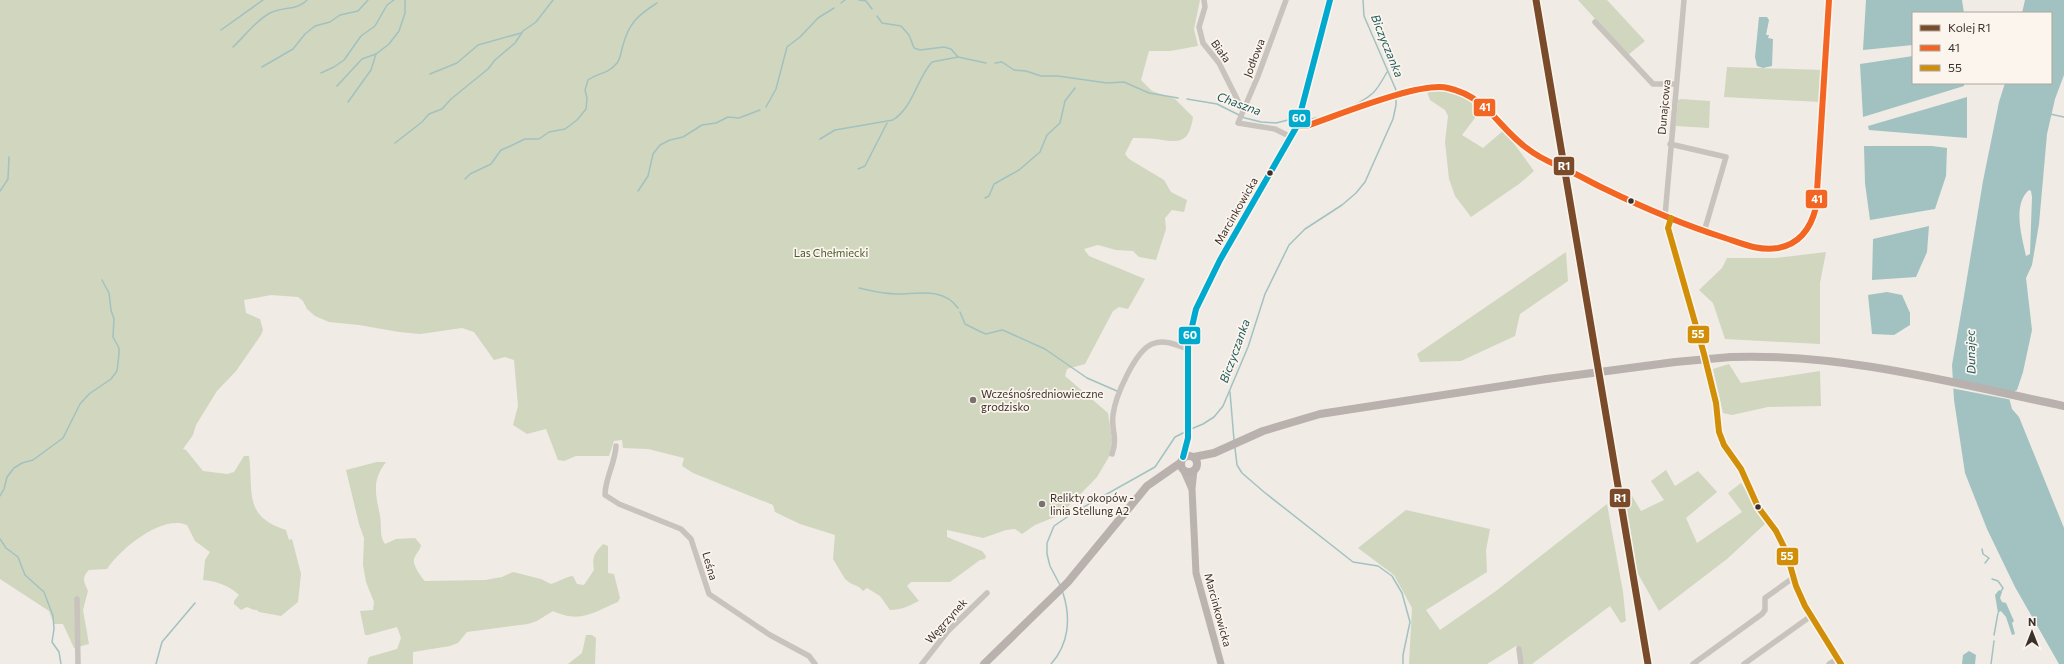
<svg xmlns="http://www.w3.org/2000/svg" width="2064" height="664" viewBox="0 0 2064 664" font-family="Commissioner,sans-serif">
	<style>
		.green { fill: #d1d6bf }
		.water { fill: #a1c2c1; fill-rule: evenodd }
		.pier { fill: #f0ebe5 }
		.lines { fill: none; stroke-linecap: round; stroke-linejoin: round }
		.stream { stroke: #a1c2c1; stroke-width: 1.5 }
		.street { stroke: #c9c3be; stroke-width: 5.5 }
		.secondary { stroke: #bab3ae; stroke-width: 7 }
		.primary { stroke: #b8b1ad; stroke-width: 8 }
		.primary-bridge { stroke: #b8b1ad; stroke-width: 8 }
		.bus-1-casing { stroke: #fbf5ee; stroke-width: 9 }
		.bus-2-casing { stroke: #fbf5ee; stroke-width: 9 }
		.bus-3-casing { stroke: #fbf5ee; stroke-width: 9 }
		.bus-1 { stroke: #f26522; stroke-width: 6 }
		.bus-2 { stroke: #d18e09; stroke-width: 6 }
		.bus-3 { stroke: #00a9ce; stroke-width: 6 }
		.rail-1-casing { stroke: #fbf5ee; stroke-width: 10 }
		.rail-1 { stroke: #7a4b2a; stroke-width: 7 }
		.bus-dot { fill: #3b302b; stroke: #fbf5ee; stroke-width: 1.5 }
		.poi-dot { fill: #7a716c; stroke: #fbf5ee; stroke-width: 1.5 }
		.labels { text-anchor: middle; stroke-width: 3.5; stroke-linejoin: round; paint-order: stroke }
		.street-label { font-size: 11px; fill: #3b302b; stroke: #fbf5ee }
		.park-label { font-size: 11px; fill: #4a5a2e; stroke: #fbf5ee }
		.poi-label { font-size: 11px; fill: #3b302b; stroke: #fbf5ee; text-anchor: start }
		.water-label { font-size: 12px; font-style: italic; fill: #1f5a5e; stroke: #fbf5ee }
		.line-badge { stroke: #fbf5ee; stroke-width: 1.5 }
		.badge-label { font-size: 11px; text-anchor: middle; font-weight: bold; fill: #fff }
	</style>
	<rect width="100%" height="100%" fill="#f0ebe5"/>
	<g class="green">
		<path d="M0,0h1200l-6,29 4,17 -28,5h-21l-8,29 11,11 23,8 18,18c-4,27 -14,26 -37,22 -8,-1 -16,-1 -23,-1l-8,16 4,5 35,21 7,12 16,8 -3,12 -12,-2 -7,8 1,11 -10,31 -17,-3 -6,-6 -17,-1 -18,-5 -14,4 5,7 56,23 -17,30 -9,-2 -6,4 -28,53 -18,5 -2,7 43,37 4,26 -2,16 -13,22 -37,38 -25,10 -13,9 -7,-5 -9,1 -23,8 -36,-8v7l35,14 4,5 -1,3 -5,1 -30,22h-39l-4,4 12,15c-10,5 -18,9 -29,9l-10,-14 -13,-8 -4,3 -4,-4 -9,-4 -5,-4 -12,-20 2,-24 -35,-11 -25,-12 -2,-7 -80,-32 -11,-7 2,-8 -36,-9 -25,-1 -1,-8 -8,1 -5,15h-33l-12,5 -6,-1 -12,-31 -19,5 -14,-9 5,-19 -4,-46 -9,-3 -11,3 -20,-28 -12,-4 -42,6 -21,-2 -40,-7 -30,-3 -14,-6 -8,-7 -4,-8 -5,-4 -27,-2 -27,5 2,13 14,6 3,11 -2,5 -25,36 -19,20 -21,34 -3,10 -10,14 3,1 17,21 24,3 7,-2 10,-16h5c5,35 -7,60 37,74l3,10 3,-1 9,35 -3,28 -17,14 -22,-4 -2,-2h-3l-7,-3 -6,3 -7,-6v-3l5,-6c-9,-9 -23,-14 -36,-15l2,-20 5,-8 -15,-11 -8,-16c-25,-11 -67,24 -80,44l-18,1c-8,8 -5,12 -1,21l-5,19 6,34 -15,4 -11,-24h-9l-5,-13 -49,-32z"/>
		<polygon points="1578,0 1607,0 1645,41 1628,55"/>
		<polygon points="1727,67 1823,70 1819,102 1724,97"/>
		<polygon points="1442,90 1454,93 1477,104 1476,107 1481,110 1462,135 1483,148 1504,130 1534,171 1519,184 1471,217 1455,196 1449,179 1445,142 1448,116 1445,110 1430,100 1427,92"/>
		<polygon points="1681,99 1710,101 1709,128 1676,126 1674,144 1678,100"/>
		<polygon points="1566,252 1568,281 1520,314 1515,336 1461,361 1420,362 1417,354"/>
		<polygon points="1826,252 1820,283 1820,344 1725,339 1713,303 1699,290 1722,268 1727,258 1776,258"/>
		<polygon points="1729,364 1741,383 1820,371 1821,406 1768,407 1732,415 1723,413 1713,369"/>
		<path d="M377,462h9c-15,20 -10,32 -6,54 2,10 -1,20 5,28l11,-5 19,-1 6,7c-1,6 -5,8 -7,14 -2,5 7,18 11,22l60,-1 17,-3 11,-5 28,7 10,5c8,-2 13,-7 22,-8l4,8 7,1 10,-15c-2,-14 0,-16 9,-26l5,2v27l6,1 6,24 -2,4c-25,10 -37,22 -65,9l-16,10 -9,3 -61,8 -9,11 -8,3 -37,6v12h-46l2,-7 28,-8 4,-11 -4,-11 -29,8h-3l-5,-24 13,-1 1,-8 -8,-20 -3,-17 1,-27 -5,-14 -13,-54z"/>
		<polygon points="1666,470 1675,486 1698,471 1717,492 1686,518 1697,543 1742,512 1728,493 1741,483 1766,523 1727,559 1659,611 1637,572 1624,492 1629,491 1641,511 1664,500 1651,481"/>
		<polygon points="1607,504 1623,592 1626,621 1621,623 1610,606 1532,664 1524,664 1516,646 1487,664 1409,664 1412,608 1394,575 1358,548 1406,510 1490,529 1486,550 1487,572 1426,610 1440,630 1496,591"/>
		<polygon points="586,635 592,635 596,638 595,664 568,664 582,653"/>
	</g>
	<g class="water">
		<polygon points="1866,0 1962,0 1964,13 1913,13 1913,45 1863,50"/>
		<path d="M2025,0h39v75l-9,24 -8,35 -8,90 -7,41 -6,13 6,52 -9,42 -6,18 -9,4 4,15 7,8 45,111v136h-5l-44,-77 -28,-58 -22,-56 -11,-73 -2,-35 12,-69 19,-115 16,-79 6,-19h46v-70h-29zM2029,190l2,1 1,6 -2,57 -4,2c-4,-19 -14,-51 3,-66z"/>
		<polygon points="1759,17 1767,17 1769,20 1766,35 1769,35 1768,38 1773,39 1772,66 1763,68 1757,66 1755,57"/>
		<polygon points="1913,56 1913,83 1964,83 1964,86 1863,117 1860,64"/>
		<polygon points="1967,97 1967,138 1869,130 1868,126"/>
		<polygon points="1864,146 1932,146 1947,148 1946,176 1935,209 1870,220 1865,183"/>
		<polygon points="1929,226 1927,252 1916,277 1872,280 1873,239"/>
		<polygon points="1887,292 1902,295 1910,313 1910,325 1894,335 1872,334 1868,295"/>
		<polygon points="1999,590 2002,592 2000,598 2002,602 2006,603 2014,621 2012,623 2015,634 2012,635 2006,617 2001,611 1998,613 1995,595"/>
		<polygon points="1969,651 1976,655 1975,664 1962,664 1963,655"/>
	</g>
	<polygon class="pier" points="1951,379 2010,395 2012,400 1951,388"/>
	<g class="lines">
		<g class="stream">
			<polyline points="859,0 866,1 872,9"/>
			<polyline points="841,3 845,0"/>
			<polyline points="877,16 882,23 901,26 909,35 914,48 920,50 944,47 951,49 958,57 986,63"/>
			<polyline points="221,30 263,0"/>
			<path d="M233,47c12,-11 22,-26 37,-34 13,-7 27,-2 37,-13"/>
			<polyline points="995,63 1002,62 1014,70 1026,71 1041,76 1058,76 1107,83 1124,82 1149,93 1178,98"/>
			<polyline points="262,67 293,49 305,34 315,26 330,22 340,15 358,11 368,0"/>
			<polyline points="321,73 334,67 344,60 361,36 375,26 387,5 394,0"/>
			<polyline points="430,74 457,63 478,45 521,33"/>
			<polyline points="337,86 362,59 376,54"/>
			<polyline points="1187,99 1217,104 1245,118 1261,122 1276,123 1296,118"/>
			<polyline points="348,102 371,70 376,54 389,44 399,31 405,13 405,0"/>
			<polyline points="766,107 776,89 787,47 800,37 818,18 834,8"/>
			<polyline points="2050,114 2064,117"/>
			<path d="M1302,119c18,2 58,-14 71,-26 6,-6 10,-14 14,-21"/>
			<path d="M820,139l15,-9 58,-10c21,-14 23,-40 39,-58l26,-5"/>
			<polyline points="395,143 422,122 429,114 442,109 451,99 488,69 495,60 515,43 523,31 536,22 553,0"/>
			<polyline points="858,169 865,166 887,123"/>
			<path d="M465,179l5,-5 21,-10 10,-14 5,-2 19,-9h14l10,-7 16,-3 12,-9 9,-11 1,-11 -2,-8 3,-10c11,-8 19,-5 29,-17 4,-5 4,-12 6,-18 6,-22 15,-30 34,-42"/>
			<polyline points="0,191 8,179 9,157"/>
			<polyline points="638,191 648,176 653,154 660,145 670,140 683,137 702,125 716,123 728,117 739,118 760,110"/>
			<polyline points="985,198 989,196 994,184 1019,170 1040,152 1047,135 1060,123 1065,101 1075,88"/>
			<path d="M859,288c12,3 25,6 38,6 21,0 46,-7 61,14"/>
			<polyline points="960,312 965,324 979,331 986,334 1002,330 1005,331 1045,349 1087,378 1117,391"/>
			<polyline points="1230,392 1234,440"/>
			<polyline points="1191,429 1203,424 1214,417 1223,406 1248,347 1265,294 1289,245 1305,229 1342,205 1356,193 1365,182 1393,119 1396,105 1396,90 1364,16 1363,0"/>
			<polyline points="1235,448 1237,465 1242,473 1264,492 1353,562 1378,566 1392,576 1402,593 1410,622 1403,655 1403,664"/>
			<polyline points="0,496 4,489 7,477 14,468 22,463 33,460 63,438 80,404 89,394 111,379 117,371 119,354 119,348 113,337 114,319 111,310 109,293 102,280"/>
			<polyline points="0,539 6,548 18,557 25,575 44,592 53,616 54,629 52,642 59,652 61,664"/>
			<polyline points="1982,549 1983,554 1989,558 1985,563"/>
			<polyline points="1992,579 1998,581 2003,588 2000,593"/>
			<polyline points="1060,585 1050,566 1047,554 1047,543 1054,526 1073,513 1155,467 1175,437 1185,432"/>
			<polyline points="1994,635 1998,613"/>
			<polyline points="156,664 162,642 195,603"/>
			<path d="M1051,664c18,-20 20,-46 12,-71"/>
			<polyline points="1991,664 1994,641"/>
		</g>
		<g class="street">
			<polyline points="1204,0 1205,7 1199,27 1203,43 1219,63 1243,111"/>
			<polyline points="1286,0 1258,76 1238,123 1275,129 1291,137"/>
			<polyline points="1595,22 1653,84 1675,84"/>
			<path d="M1297,126h9c30,-10 114,-45 142,-38 40,9 50,40 80,61 11,9 24,14 37,20 14,6 27,14 40,20 39,19 79,36 120,49 18,6 33,13 53,10 22,-4 33,-20 38,-41l13,-207"/>
			<polyline points="1670,144 1726,157 1704,232"/>
			<polyline points="1665,216 1684,0"/>
			<polyline points="1671,218 1668,228 1704,354 1716,403 1719,432 1724,445 1741,469 1758,507 1776,531 1786,551 1796,586 1805,606 1841,664"/>
			<path d="M616,446c-1,18 -11,32 -11,49l14,9 62,25 10,10 18,55 61,41 39,21 6,8"/>
			<path d="M1112,454c6,-17 -1,-24 1,-39 2,-18 22,-64 39,-71 13,-5 24,1 36,5"/>
			<polyline points="77,599 78,664"/>
			<polyline points="1519,649 1521,664"/>
			<polyline points="922,664 948,631 987,593"/>
			<polyline points="1693,664 1762,614 1765,610 1765,598 1793,578"/>
			<polyline points="1744,664 1811,616"/>
			<polyline points="1829,664 1837,659"/>
		</g>
		<g class="secondary">
			<polyline points="1183,457 1188,438 1188,344 1196,309 1220,260 1297,126 1330,0"/>
			<polyline points="1194,470 1192,489 1196,573 1221,664"/>
			<polyline points="1184,471 1191,487"/>
		</g>
		<g class="primary">
			<path d="M1731,357c113,-4 223,26 333,49"/>
			<circle cx="1189" cy="464" r="8"/>
			<polyline points="1194,457 1214,453 1263,431 1320,414 1547,379"/>
			<polyline points="984,664 1068,582 1147,486 1180,463"/>
		</g>
		<polyline class="primary-bridge" points="1547,379 1675,362 1731,357"/>
		<g class="bus-1-casing">
			<path id="bus-1" d="M1297,126h9c30,-10 114,-45 142,-38 40,9 50,40 80,61 11,9 24,14 37,20 14,6 27,14 40,20 39,19 79,36 120,49 18,6 33,13 53,10 22,-4 33,-20 38,-41l13,-207"/>
		</g>
		<g class="bus-2-casing">
			<polyline id="bus-2" points="1671,218 1668,228 1704,354 1716,403 1719,432 1724,445 1741,469 1758,507 1776,531 1786,551 1796,586 1805,606 1841,664"/>
		</g>
		<g class="bus-3-casing">
			<polyline id="bus-3" points="1183,457 1188,438 1188,344 1196,309 1220,260 1297,126 1330,0"/>
		</g>
		<use href="#bus-1" class="bus-1"/>
		<use href="#bus-2" class="bus-2"/>
		<use href="#bus-3" class="bus-3"/>
		<g class="rail-1-casing">
			<polyline id="rail-1" points="1536,0 1648,664"/>
		</g>
		<use href="#rail-1" class="rail-1"/>
	</g>
	<g class="bus-dot">
		<circle cx="1270" cy="173" r="3.5"/>
		<circle cx="1631" cy="201" r="3.5"/>
		<circle cx="1758" cy="507" r="3.5"/>
	</g>
	<g class="poi-dot">
		<circle cx="973" cy="400" r="4"/>
		<circle cx="1042" cy="504" r="4"/>
	</g>
	<g class="labels">
		<g class="street-label">
			<text transform="translate(1221 51) rotate(54)" y="4">Biała</text>
			<text transform="translate(1254 58) rotate(-69)" y="4">Jodłowa</text>
			<text transform="translate(1664 107) rotate(-85)" y="4">Dunajcowa</text>
			<text transform="translate(1236 211) rotate(-60)" y="4">Marcinkowicka</text>
			<text transform="translate(710 566) rotate(74)" y="4">Leśna</text>
			<text transform="translate(1218 610) rotate(75)" y="4">Marcinkowicka</text>
			<text transform="translate(946 621) rotate(-48)" y="4">Węgrzynek</text>
		</g>
		<g class="park-label">
			<text x="831" y="257">Las Chełmiecki</text>
		</g>
		<g class="poi-label">
			<text x="981" y="398">Wcześnośredniowieczne<tspan x="981" dy="13">grodzisko</tspan></text>
			<text x="1050" y="502">Relikty okopów -<tspan x="1050" dy="13">linia Stellung A2</tspan></text>
		</g>
		<g class="water-label">
			<text transform="translate(1387 46) rotate(68)" y="4">Biczyczanka</text>
			<text transform="translate(1239 104) rotate(20)" y="4">Chaszna</text>
			<text transform="translate(1235 351) rotate(-70)" y="4">Biczyczanka</text>
			<text transform="translate(1971 352) rotate(-91)" y="4">Dunajec</text>
		</g>
	</g>
	<g class="line-badge">
		<rect x="1473" y="98" width="23" height="19" rx="4" fill="#f26522"/>
		<rect x="1288" y="109" width="23" height="19" rx="4" fill="#00a9ce"/>
		<rect x="1553" y="156" width="22" height="20" rx="4" fill="#7a4b2a"/>
		<rect x="1805" y="189" width="23" height="20" rx="4" fill="#f26522"/>
		<rect x="1687" y="325" width="23" height="19" rx="4" fill="#d18e09"/>
		<rect x="1178" y="326" width="23" height="19" rx="4" fill="#00a9ce"/>
		<rect x="1609" y="488" width="22" height="20" rx="4" fill="#7a4b2a"/>
		<rect x="1776" y="547" width="23" height="19" rx="4" fill="#d18e09"/>
	</g>
	<g class="badge-label">
		<text x="1485" y="111">41</text>
		<text x="1299" y="122">60</text>
		<text x="1564" y="170">R1</text>
		<text x="1817" y="203">41</text>
		<text x="1698" y="338">55</text>
		<text x="1190" y="339">60</text>
		<text x="1620" y="502">R1</text>
		<text x="1787" y="560">55</text>
	</g>
	<rect x="1912" y="12" width="140" height="72" fill="#fbf5ee" stroke="#aea6a0"/>
	<rect x="1920" y="25" width="20" height="6" fill="#7a4b2a" stroke="#aea6a0"/>
	<text x="1948" y="32" font-size="12" fill="#3b302b">Kolej R1</text>
	<rect x="1920" y="45" width="20" height="6" fill="#f26522" stroke="#aea6a0"/>
	<text x="1948" y="52" font-size="12" fill="#3b302b">41</text>
	<rect x="1920" y="65" width="20" height="6" fill="#d18e09" stroke="#aea6a0"/>
	<text x="1948" y="72" font-size="12" fill="#3b302b">55</text>
	<g transform="translate(2032 632)" stroke="#fbf5ee" stroke-width="3" paint-order="stroke">
	<path d="M0-3L7 15L0 10L-7 15Z" fill="#3b302b"/>
	<text y="-6" font-size="11" font-weight="bold" text-anchor="middle" fill="#3b302b">N</text>
	</g>
</svg>
